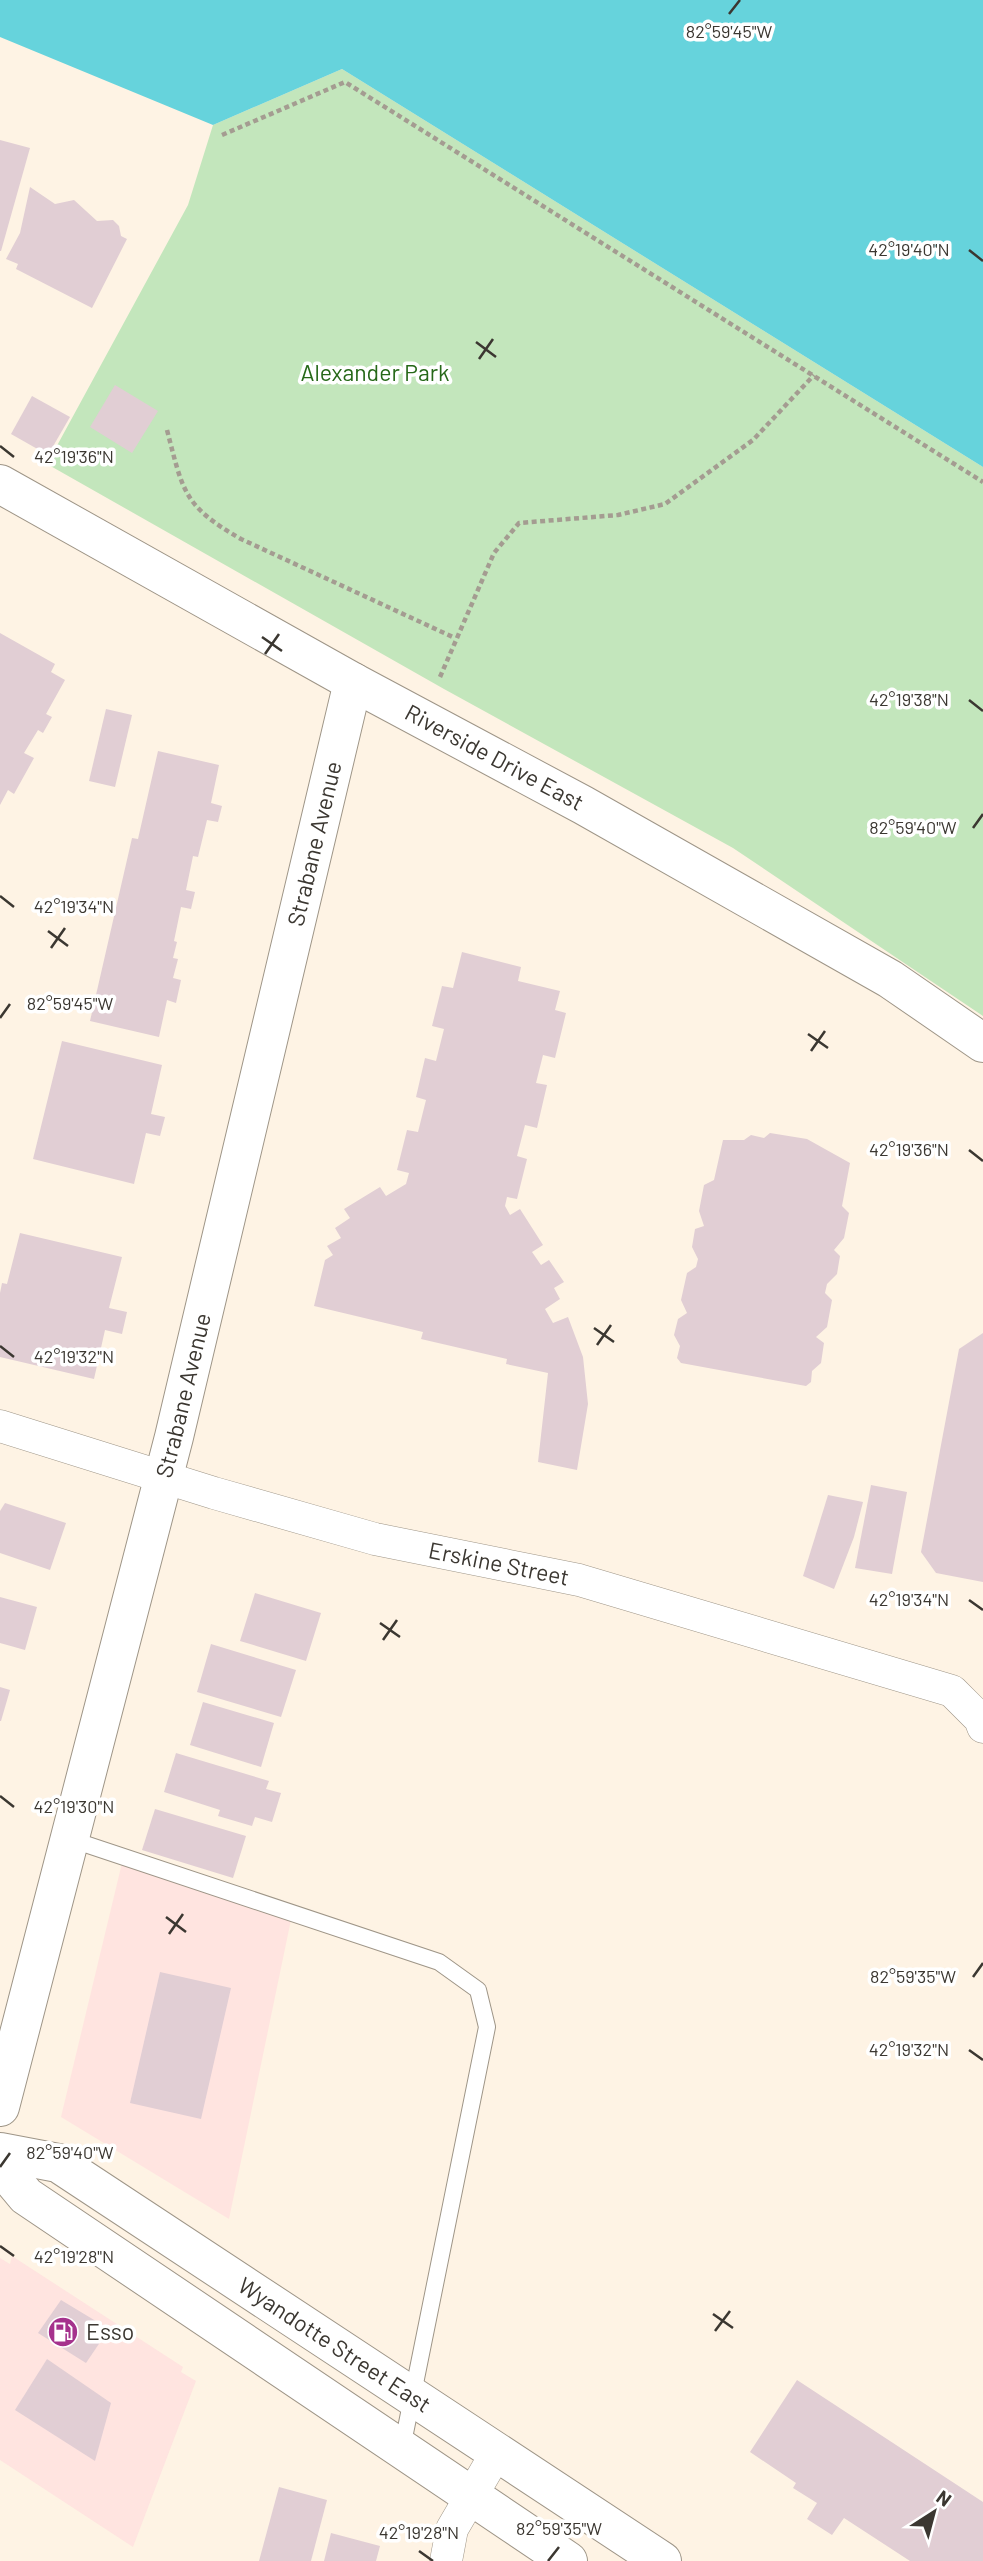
<svg xmlns="http://www.w3.org/2000/svg" width="983" height="2561" viewBox="0 0 983 2561" font-family="Barlow,sans-serif">
	<style>
		.commercial { fill: #ffe4e0 }
		.green { fill: #c3e6bc }
		.water { fill: #66d3dc }
		.building { fill: #e1ced4 }
		.lines { fill: none; stroke-linecap: round; stroke-linejoin: round }
		.service-casing { stroke: #9e9587; stroke-width: 18 }
		.minor-casing { stroke: #9e9587; stroke-width: 33 }
		.tertiary-casing { stroke: #9e9587; stroke-width: 40 }
		.secondary-casing { stroke: #9e9587; stroke-width: 40 }
		.path { stroke: #a49c91; stroke-width: 4.5; stroke-dasharray: 5 3.5; stroke-linecap: butt }
		.service { stroke: #fff; stroke-width: 16 }
		.minor { stroke: #fff; stroke-width: 32 }
		.tertiary { stroke: #fff; stroke-width: 38 }
		.secondary { stroke: #fff; stroke-width: 38 }
		.ticks { fill: none; stroke: #3b3731; stroke-width: 2.5 }
		.labels { text-anchor: middle; stroke-width: 7; stroke-linejoin: round; paint-order: stroke }
		.park-label { font-size: 23px; fill: #266818; stroke: #fff }
		.street-label { font-size: 23px; fill: #3b3731; stroke: #fff }
		.poi-label { font-size: 23px; fill: #3b3731; stroke: #fff; text-anchor: start }
		.ticks-label { font-size: 18px; text-anchor: middle; fill: #3b3731; stroke: #fff; stroke-width: 7; stroke-linejoin: round; paint-order: stroke }
	</style>
	<rect width="100%" height="100%" fill="#fef3e4"/>
	<g class="commercial">
		<polygon points="122,1863 293,1910 229,2219 61,2117"/>
		<polygon points="12,2256 183,2367 181,2372 196,2381 133,2547 0,2460 0,2258 10,2264"/>
	</g>
	<polygon class="green" points="342,69 983,467 983,1016 733,848 444,689 47,464 188,205 213,125"/>
	<polygon class="water" points="0,0 983,0 983,467 342,69 213,125 0,37"/>
	<g class="building">
		<polygon points="0,140 30,148 1,251 0,251"/>
		<polygon points="30,187 55,204 74,200 97,221 113,220 119,226 121,236 127,239 92,308 16,269 18,264 6,259 20,233"/>
		<polygon points="115,385 158,411 132,453 90,427"/>
		<polygon points="32,396 70,417 48,455 11,434"/>
		<polygon points="0,633 55,664 51,672 65,680 46,714 52,717 43,733 38,730 24,753 34,758 14,794 8,790 0,805"/>
		<polygon points="106,709 132,715 115,787 89,781"/>
		<polygon points="158,751 219,765 211,803 222,806 218,822 207,820 198,857 193,856 186,890 195,892 191,909 181,907 174,941 177,942 173,958 178,959 173,978 181,980 176,1003 167,1000 159,1037 90,1021 132,838 138,839"/>
		<polygon points="462,952 521,967 518,981 560,991 555,1010 566,1013 555,1058 543,1055 536,1083 547,1085 537,1128 525,1125 517,1156 527,1159 517,1199 507,1197 505,1206 510,1215 520,1209 543,1245 532,1252 541,1265 549,1260 564,1282 554,1288 560,1299 545,1309 553,1323 568,1317 583,1357 588,1404 577,1470 538,1462 548,1373 506,1364 507,1359 421,1339 423,1332 314,1306 325,1260 333,1255 327,1246 341,1238 335,1228 350,1218 344,1209 380,1187 386,1196 406,1184 409,1173 397,1170 407,1130 418,1132 426,1100 416,1097 425,1058 436,1061 444,1029 432,1026 442,986 453,988"/>
		<polygon points="62,1041 162,1065 151,1114 165,1117 160,1136 146,1133 134,1184 33,1159"/>
		<polygon points="770,1133 807,1139 850,1163 842,1206 849,1213 844,1238 834,1250 840,1256 837,1274 827,1284 825,1293 832,1300 827,1327 816,1337 824,1343 821,1363 812,1371 811,1382 806,1386 681,1363 677,1358 680,1346 674,1335 678,1319 687,1313 681,1300 687,1273 696,1267 698,1259 692,1247 695,1229 704,1226 699,1211 704,1185 714,1180 723,1140 744,1140 751,1135 764,1138"/>
		<polygon points="20,1233 122,1257 109,1308 127,1312 122,1334 105,1330 94,1379 0,1357 0,1293 2,1283 7,1284"/>
		<polygon points="983,1333 983,1582 936,1573 921,1552 959,1349"/>
		<polygon points="871,1485 907,1492 892,1574 855,1568"/>
		<polygon points="828,1495 863,1502 854,1537 834,1589 803,1576"/>
		<polygon points="5,1503 66,1523 50,1570 0,1553 0,1511"/>
		<polygon points="255,1593 321,1613 306,1661 240,1641"/>
		<polygon points="0,1597 37,1607 25,1650 0,1643"/>
		<polygon points="211,1644 296,1670 281,1717 197,1692"/>
		<polygon points="0,1687 10,1690 1,1721 0,1721"/>
		<polygon points="203,1702 274,1723 261,1767 190,1745"/>
		<polygon points="176,1753 269,1781 266,1789 281,1793 272,1822 255,1817 252,1826 218,1816 220,1810 164,1792"/>
		<polygon points="155,1809 246,1836 233,1878 142,1850"/>
		<polygon points="160,1972 231,1988 201,2119 130,2103"/>
		<polygon points="61,2300 109,2329 86,2363 38,2333"/>
		<polygon points="47,2359 111,2403 95,2461 15,2410"/>
		<polygon points="797,2380 983,2502 983,2561 910,2561 844,2518 832,2535 807,2519 817,2503 793,2488 796,2483 750,2452"/>
		<polygon points="279,2487 327,2500 311,2561 259,2561"/>
		<polygon points="331,2533 380,2546 376,2561 324,2561"/>
	</g>
	<g class="lines">
		<g class="service-casing">
			<polyline id="service" points="70,1839 439,1962 478,1990 487,2027 402,2448"/>
		</g>
		<g class="minor-casing">
			<g id="minor">
				<path id="s1" d="M0,1426l214,67 161,46 204,41 373,111 28,28 3,8"/>
				<polyline points="446,2561 452,2529 497,2452"/>
			</g>
		</g>
		<g class="tertiary-casing">
			<g id="tertiary">
				<path id="s2" d="M0,2107l174,-670 179,-755"/>
			</g>
		</g>
		<g class="secondary-casing">
			<g id="secondary">
				<path id="s3" d="M0,484l353,198 230,123 307,174 93,64"/>
				<path id="s4" d="M0,2152l58,11 604,398"/>
				<polyline points="0,2165 26,2196 568,2561"/>
			</g>
		</g>
		<g class="path">
			<polyline points="222,135 345,82 983,482"/>
			<path d="M167,430c16,61 16,76 74,109l214,99"/>
			<polyline points="440,677 494,553 519,523 618,515 665,504 753,440 814,375"/>
		</g>
		<use href="#service" class="service"/>
		<use href="#minor" class="minor"/>
		<use href="#tertiary" class="tertiary"/>
		<use href="#secondary" class="secondary"/>
	</g>
	<path class="ticks" d="M729,14l11,-14M969,250l14,11M476,342l20,15M479,359l14,-20M0,446l14,11M262,637l20,14M265,654l14,-20M969,700l14,11M973,828l10,-14M0,896l14,11M48,931l20,15M51,948l14,-20M0,1018l10,-14M808,1034l20,14M811,1051l14,-20M969,1150l14,11M594,1328l20,14M597,1345l14,-20M0,1346l14,11M969,1600l14,10M380,1623l20,14M383,1640l14,-20M0,1796l14,11M166,1917l20,15M169,1934l14,-20M973,1977l10,-14M969,2050l14,10M0,2167l10,-14M0,2246l14,10M713,2314l20,14M715,2331l15,-20M419,2551l14,10M548,2561l11,-14"/>
	<defs>
		<g id="fuel-disc" transform="scale(1.575)"><circle r="9.5" fill="#a5328d" stroke="#fff"/><path d="M-5.5-6h7V0h2V4h1.3V-2.5L3-4.5l.8-.8L6-3V5H2.5V1h-1V6h-7ZM-4.2-4.7v3.2H.2V-4.7Z" fill="#fff"/></g>
	</defs>
	<g fill-rule="evenodd">
		<use href="#fuel-disc" x="63" y="2332"/>
	</g>
	<g class="labels">
		<g class="park-label">
			<text x="375" y="381">Alexander Park</text>
		</g>
		<g class="street-label">
			<text dy="8" stroke="none"><textPath href="#s3" startOffset="565">Riverside Drive East</textPath></text>
			<text dy="8" stroke="none"><textPath href="#s2" startOffset="1302">Strabane Avenue</textPath></text>
			<text dy="8" stroke="none"><textPath href="#s2" startOffset="735">Strabane Avenue</textPath></text>
			<text dy="8" stroke="none"><textPath href="#s1" startOffset="518">Erskine Street</textPath></text>
			<text dy="8" stroke="none"><textPath href="#s4" startOffset="390">Wyandotte Street East</textPath></text>
		</g>
		<g class="poi-label">
			<text x="86" y="2340">Esso</text>
		</g>
	</g>
	<g class="ticks-label">
		<text x="729" y="38">82°59'45"W</text>
		<text x="909" y="256">42°19'40"N</text>
		<text x="74" y="463">42°19'36"N</text>
		<text x="909" y="706">42°19'38"N</text>
		<text x="913" y="834">82°59'40"W</text>
		<text x="74" y="913">42°19'34"N</text>
		<text x="70" y="1010">82°59'45"W</text>
		<text x="909" y="1156">42°19'36"N</text>
		<text x="74" y="1363">42°19'32"N</text>
		<text x="909" y="1606">42°19'34"N</text>
		<text x="74" y="1813">42°19'30"N</text>
		<text x="913" y="1983">82°59'35"W</text>
		<text x="909" y="2056">42°19'32"N</text>
		<text x="70" y="2159">82°59'40"W</text>
		<text x="74" y="2263">42°19'28"N</text>
		<text x="559" y="2535">82°59'35"W</text>
		<text x="419" y="2539">42°19'28"N</text>
	</g>
	<g transform="translate(934 2512) rotate(36)" stroke="#ffffff" stroke-width="5" paint-order="stroke">
	<path d="M0-5L12 26L0 18L-12 26Z" fill="#3b3731"/>
	<text y="-10" font-size="19" font-weight="bold" text-anchor="middle" fill="#3b3731">N</text>
	</g>
</svg>
